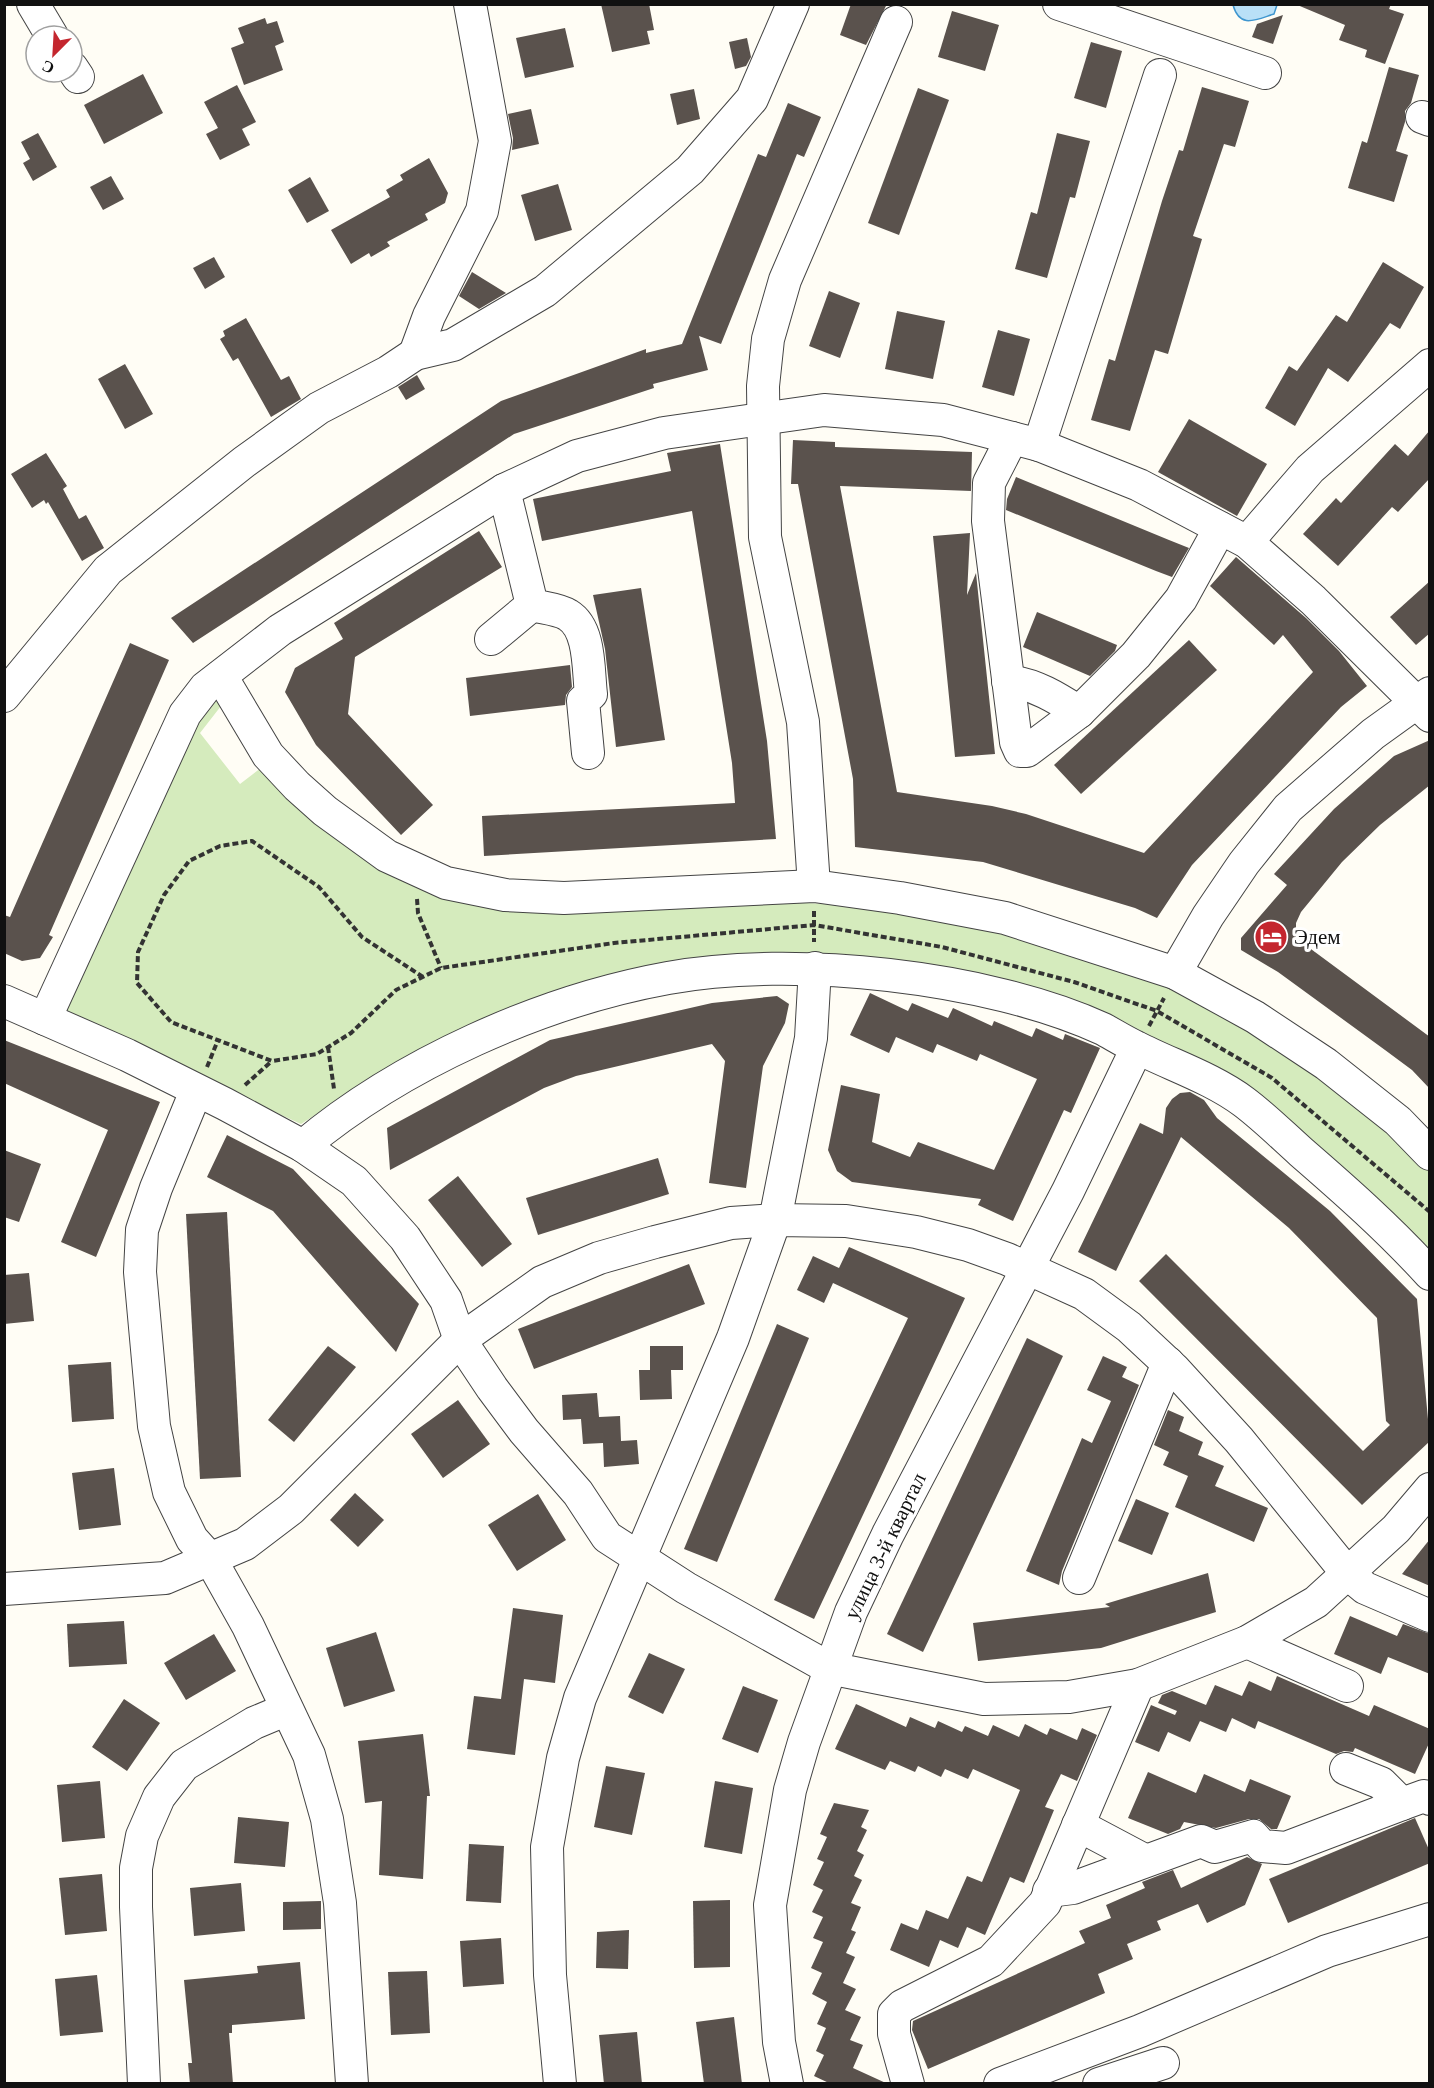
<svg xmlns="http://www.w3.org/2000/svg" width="1434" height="2088" viewBox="0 0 1434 2088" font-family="Georgia,serif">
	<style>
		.green { fill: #d5ebbd }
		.water { fill: #b9e0f7; stroke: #3f96cf; stroke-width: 1.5 }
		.building { fill: #5a524d }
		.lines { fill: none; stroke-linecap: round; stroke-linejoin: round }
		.minor-casing { stroke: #444; stroke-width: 34 }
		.path { stroke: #333; stroke-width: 4; stroke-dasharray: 6 3; stroke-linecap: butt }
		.minor { stroke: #fff; stroke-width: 32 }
		.labels { text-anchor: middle; stroke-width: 6; stroke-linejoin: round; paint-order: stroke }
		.poi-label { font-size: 21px; fill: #111; stroke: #fff; text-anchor: start }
		.street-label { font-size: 21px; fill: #111; stroke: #fff }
	</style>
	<rect width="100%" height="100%" fill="#fffdf5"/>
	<polygon class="green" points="214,698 221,706 200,733 240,784 266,764 413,881 897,908 977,923 1147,971 1284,1045 1377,1120 1429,1171 1429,1259 1138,1031 772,956 393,1065 301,1124 64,1016 196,715"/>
	<path class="water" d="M1233,5v-1l44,1 -3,9c-19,6 -34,15 -41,-9z"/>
	<g class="building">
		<polygon points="601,4 649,4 654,30 647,31 650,44 612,52"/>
		<polygon points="851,4 887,4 866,45 840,35"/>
		<polygon points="1295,4 1391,4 1389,9 1404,14 1385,64 1365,57 1367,50 1339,40 1345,25"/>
		<polygon points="952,11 999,25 985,71 938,57"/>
		<polygon points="1283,15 1273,44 1252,37 1257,24"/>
		<polygon points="265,18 267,24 277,21 284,42 275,46 283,70 244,85 231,48 244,43 238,28"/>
		<polygon points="565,28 574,67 525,78 516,38"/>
		<polygon points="747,38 751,57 746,66 735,69 729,42"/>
		<polygon points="1091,42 1122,51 1106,108 1074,98"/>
		<polygon points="1389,67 1419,75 1411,103 1405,111 1405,122 1396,151 1408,155 1394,202 1348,188 1362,141 1367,143"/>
		<polygon points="143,74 163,113 104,144 84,105"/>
		<polygon points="237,85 256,122 242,129 250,145 220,160 206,134 218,128 204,102"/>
		<polygon points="1202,87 1249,101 1235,147 1224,144 1193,236 1202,239 1168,354 1155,350 1130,431 1091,420 1109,359 1115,361 1162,201 1179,150 1183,151"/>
		<polygon points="918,88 949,100 899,235 868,223"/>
		<polygon points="694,89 700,119 677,125 670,94"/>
		<polygon points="788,103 821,117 804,157 797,154 721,344 699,336 708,370 653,384 654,388 514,434 193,643 171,618 501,401 646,349 646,353 682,344 758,154 766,157"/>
		<polygon points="531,109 539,144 512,150 513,138 508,114"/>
		<polygon points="38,133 57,167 33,181 23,163 30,159 21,142"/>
		<polygon points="1057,133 1090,141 1075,198 1070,197 1047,278 1015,269 1031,212 1037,214"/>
		<polygon points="429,158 448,193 445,203 425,214 428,220 387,242 390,246 371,257 369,253 351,264 331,230 390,197 386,190 403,180 400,175"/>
		<polygon points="111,176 124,199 103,210 90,187"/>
		<polygon points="310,177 329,211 307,223 288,190"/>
		<polygon points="558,184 572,230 535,241 521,195"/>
		<polygon points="214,257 225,277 205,289 193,268"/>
		<polygon points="1383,262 1424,287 1400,329 1390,323 1348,382 1328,368 1295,426 1265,408 1289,366 1297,371 1336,315 1347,322"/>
		<polygon points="472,272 506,293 479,309 459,296"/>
		<polygon points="829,291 860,303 840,358 809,346"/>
		<polygon points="897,311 945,321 933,379 885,369"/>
		<polygon points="246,318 281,380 289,376 301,399 271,417 238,358 233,361 220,339 225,336 223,331"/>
		<polygon points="998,330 1030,339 1014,396 982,387"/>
		<polygon points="125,364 153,414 125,429 98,379"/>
		<polygon points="417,375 425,389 406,400 398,387"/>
		<polygon points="1189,419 1267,464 1237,516 1158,472"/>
		<polygon points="1430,430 1430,478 1398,512 1392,507 1338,566 1303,534 1336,498 1341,503 1395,444 1408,456"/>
		<polygon points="793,440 835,442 835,447 972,452 971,491 840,486 897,792 992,806 1026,814 1144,853 1313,672 1283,635 1274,645 1210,586 1236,557 1306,618 1339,651 1367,686 1341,707 1192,865 1157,918 1135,908 983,862 855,847 853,779 798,484 791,484"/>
		<polygon points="720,444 767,741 776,839 484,856 482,816 735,803 732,763 692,511 542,541 533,499 671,471 667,453"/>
		<polygon points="46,453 67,486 63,489 79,519 86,515 104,548 82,561 48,502 46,504 44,500 32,508 11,474"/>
		<polygon points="1016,477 1169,540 1189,548 1172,577 1156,571 1006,510 1007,499"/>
		<polygon points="479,531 502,567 355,657 348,714 433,805 401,835 316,745 285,692 295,668 343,639 334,623"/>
		<polygon points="970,533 967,595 976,573 995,754 955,757 933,536"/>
		<polygon points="1430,581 1430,633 1416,645 1390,617"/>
		<polygon points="641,588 665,740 616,747 605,649 593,595"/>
		<polygon points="1037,612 1117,645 1115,651 1090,676 1023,647"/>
		<polygon points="1189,640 1217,670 1081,794 1054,765"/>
		<polygon points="130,643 169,660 49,935 53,937 40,958 22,961 4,953 4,915 10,917"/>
		<polygon points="570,665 572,687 566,695 565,705 470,716 466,678"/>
		<polygon points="1430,740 1430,785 1380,825 1342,862 1301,912 1296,923 1296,938 1430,1037 1430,1089 1412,1070 1385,1050 1278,972 1241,950 1241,938 1287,885 1274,874 1334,809 1394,756"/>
		<polygon points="870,993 908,1011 912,1003 948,1018 953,1008 992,1026 994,1021 1032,1037 1036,1028 1063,1040 1065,1034 1100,1048 1071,1113 1064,1110 1013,1221 978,1205 981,1199 852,1182 837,1171 828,1150 841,1085 880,1094 872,1142 910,1157 918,1142 994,1170 1037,1079 980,1054 977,1061 937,1044 933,1053 896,1037 889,1053 850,1035"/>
		<polygon points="777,996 789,1004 785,1023 763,1066 746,1188 709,1183 725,1061 712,1044 576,1076 544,1088 390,1170 387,1128 550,1040 712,1003"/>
		<polygon points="4,1040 160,1102 96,1257 61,1242 108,1130 4,1083"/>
		<polygon points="1190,1092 1204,1100 1217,1118 1330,1211 1417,1299 1430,1441 1362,1505 1139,1281 1166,1254 1363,1451 1390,1425 1386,1421 1377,1318 1289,1228 1181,1137 1116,1271 1078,1252 1140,1123 1163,1134 1166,1108 1172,1099 1180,1093"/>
		<polygon points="227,1135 293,1169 419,1304 396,1352 273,1211 207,1177"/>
		<polygon points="4,1150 41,1164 19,1222 4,1217"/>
		<polygon points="658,1158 669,1194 538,1235 526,1198"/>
		<polygon points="458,1176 512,1244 482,1267 428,1200"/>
		<polygon points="227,1212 241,1477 200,1479 186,1214"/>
		<polygon points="849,1247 965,1298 814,1619 774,1600 908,1318 833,1283 824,1303 797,1290 813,1256 839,1268"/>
		<polygon points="689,1264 705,1304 534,1369 518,1329"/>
		<polygon points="29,1273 34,1321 4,1324 4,1275"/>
		<polygon points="777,1324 809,1338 717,1562 684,1549"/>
		<polygon points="1027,1338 1063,1356 923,1652 887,1634"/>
		<polygon points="328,1346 356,1367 294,1442 268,1420"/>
		<polygon points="650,1346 683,1346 683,1370 671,1370 672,1399 640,1400 639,1370 650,1370"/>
		<polygon points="1103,1356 1127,1367 1122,1377 1139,1385 1062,1571 1059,1585 1026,1571 1082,1438 1092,1443 1111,1401 1087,1390"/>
		<polygon points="111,1362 114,1419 72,1422 68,1365"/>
		<polygon points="597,1393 599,1417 620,1416 621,1441 637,1440 639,1464 604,1467 603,1443 583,1444 581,1419 563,1420 562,1395"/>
		<polygon points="458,1400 490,1444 443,1478 411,1434"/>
		<polygon points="1168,1410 1184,1417 1179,1431 1203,1442 1198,1455 1224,1466 1215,1486 1268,1508 1254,1542 1175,1507 1188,1476 1163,1465 1169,1452 1154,1445"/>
		<polygon points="114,1468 121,1525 79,1530 72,1473"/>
		<polygon points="355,1493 384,1520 358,1547 330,1520"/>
		<polygon points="538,1494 566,1540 517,1571 488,1525"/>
		<polygon points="1136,1499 1169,1513 1152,1555 1118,1541"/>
		<polygon points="1430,1539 1430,1586 1402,1574"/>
		<polygon points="1208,1573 1216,1612 1101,1648 978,1661 973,1623 1110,1607 1105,1604"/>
		<polygon points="513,1608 563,1615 555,1683 524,1679 515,1755 467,1749 474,1696 501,1699"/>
		<polygon points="1350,1616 1397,1636 1403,1624 1430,1634 1430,1674 1388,1657 1381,1674 1334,1654"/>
		<polygon points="124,1621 127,1664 69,1667 67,1624"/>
		<polygon points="376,1632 395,1691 344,1707 326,1648"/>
		<polygon points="214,1634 236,1671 186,1700 164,1663"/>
		<polygon points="649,1653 685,1669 663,1714 628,1697"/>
		<polygon points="1277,1676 1369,1716 1374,1705 1430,1729 1430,1741 1415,1774 1355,1748 1353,1752 1344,1751 1336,1754 1258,1721 1255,1729 1232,1718 1226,1732 1200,1721 1190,1742 1168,1732 1159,1752 1135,1742 1151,1705 1175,1715 1177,1711 1158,1703 1162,1695 1172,1691 1206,1705 1215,1685 1242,1696 1249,1681 1271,1691"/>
		<polygon points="743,1686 778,1700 758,1753 722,1739"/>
		<polygon points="124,1699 160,1723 127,1771 92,1747"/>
		<polygon points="856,1704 906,1727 910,1717 935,1728 938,1721 962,1732 965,1726 988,1736 993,1725 1019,1737 1025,1724 1047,1735 1050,1728 1077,1740 1082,1728 1097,1735 1077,1781 1061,1774 1045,1807 1054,1810 1024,1883 1010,1877 985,1935 967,1927 958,1948 940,1940 929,1967 890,1950 901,1923 918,1930 926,1910 948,1919 967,1876 982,1882 1020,1790 973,1769 968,1779 945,1769 941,1777 918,1766 915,1772 890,1761 885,1770 835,1749"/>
		<polygon points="423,1734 430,1796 427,1796 423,1879 379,1875 382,1801 365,1803 358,1741"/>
		<polygon points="606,1766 645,1773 632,1835 594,1827"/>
		<polygon points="1148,1772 1196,1793 1204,1774 1245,1792 1250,1779 1291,1796 1277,1829 1271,1829 1259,1819 1249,1819 1216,1828 1184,1822 1180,1829 1168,1834 1128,1818"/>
		<polygon points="100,1781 105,1838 62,1842 57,1785"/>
		<polygon points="715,1781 753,1788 742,1854 704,1847"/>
		<polygon points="834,1803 869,1810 861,1827 867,1830 857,1851 864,1855 854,1876 862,1880 851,1903 861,1907 851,1930 856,1932 846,1953 855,1957 843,1983 856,1989 845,2010 861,2017 850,2040 863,2045 853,2068 888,2084 831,2084 814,2076 824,2055 816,2051 826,2028 817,2024 827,2002 812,1994 822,1973 811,1968 823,1942 813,1938 823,1917 812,1912 823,1890 813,1885 824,1862 817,1859 827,1837 820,1834"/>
		<polygon points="238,1817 289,1822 285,1867 234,1863"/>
		<polygon points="1415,1818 1430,1852 1430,1863 1288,1923 1269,1879"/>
		<polygon points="469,1844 504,1846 501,1903 466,1901"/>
		<polygon points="1247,1857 1262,1864 1245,1905 1207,1923 1198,1904 1157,1921 1161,1930 1127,1944 1133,1959 1098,1974 1105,1993 928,2069 912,2030 913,2021 1085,1943 1079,1931 1111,1918 1106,1905 1145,1888 1142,1882 1173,1870 1181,1888"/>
		<polygon points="102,1874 107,1931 65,1935 59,1878"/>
		<polygon points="241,1883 245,1931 194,1936 190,1888"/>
		<polygon points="730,1900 730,1967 694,1968 693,1901"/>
		<polygon points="321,1901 321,1929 283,1930 283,1902"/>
		<polygon points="629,1930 628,1969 596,1968 597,1932"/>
		<polygon points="501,1938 504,1984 463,1987 460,1941"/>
		<polygon points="300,1962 305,2019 232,2025 232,2033 229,2033 233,2084 190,2084 188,2063 192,2063 184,1980 258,1973 257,1966"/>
		<polygon points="427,1971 430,2033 391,2035 388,1972"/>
		<polygon points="97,1975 103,2032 60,2036 55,1979"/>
		<polygon points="734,2017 742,2084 704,2084 696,2022"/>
		<polygon points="637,2032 642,2084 604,2084 599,2035"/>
	</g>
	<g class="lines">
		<g class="minor-casing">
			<g id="minor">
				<polyline points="33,4 52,36"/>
				<polyline points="1059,4 1265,73"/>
				<polyline points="72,68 78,77"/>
				<polyline points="1422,117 1430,120"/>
				<polyline points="415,354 429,316 482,211 495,141 470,4"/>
				<polyline points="1012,438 989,483 988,521 1016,742 1020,751 1027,751 1079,712 1136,655 1181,599 1220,528"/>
				<polyline points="1039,445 1160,75"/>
				<path d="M504,490l28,115c11,3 27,4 36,10 23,14 20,56 23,79l-8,7 5,52"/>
				<polyline points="1247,542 1310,469 1430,365"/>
				<polyline points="491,639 532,605"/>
				<polyline points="221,676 268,755 297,786 325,811 387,856 446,883 505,895 564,898 814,886 900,898 1005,918 1175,973 1255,1017 1326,1064 1398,1121 1430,1154"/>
				<path d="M1008,681c27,3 49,17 71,31"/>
				<polyline points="4,696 108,570 244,462 319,408 388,372 415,354 453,345 545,291 690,170 752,99 793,4"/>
				<polyline points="814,886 803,722 765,537 763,386 768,339 785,280 896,22"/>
				<polyline points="1175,973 1208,916 1244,863 1288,808 1373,734 1430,693"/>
				<polyline points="4,1001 127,1055 225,1104 303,1146 354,1181 405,1238 446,1300 460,1340 492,1388 524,1431 578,1493 607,1537 686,1588 829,1668 984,1699 1069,1697 1138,1685 1247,1642 1316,1602 1396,1529 1430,1489"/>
				<polyline points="45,1019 185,714 205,688 280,630 504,490 577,456 664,433 824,410 943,420 1039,445 1139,485 1247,542 1313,600 1430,716"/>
				<polyline points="196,1091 156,1188 142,1230 140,1272 154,1426 169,1492 192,1539 211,1560 248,1626 309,1755 327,1819 340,1903 352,2084"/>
				<path d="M303,1146c98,-82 238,-145 365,-168 124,-23 320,-2 435,51 11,6 22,13 33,18 35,18 76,31 108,55 20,15 38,33 57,50 45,39 88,77 129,122"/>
				<polyline points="1079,1578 1168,1363"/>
				<polyline points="4,1589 165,1578 245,1544 291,1509 460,1340 542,1282 599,1258 655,1242 731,1223 775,1220 846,1221 916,1232 968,1245 1007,1259 1084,1294 1129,1327 1175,1370 1239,1440 1347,1573 1365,1588 1430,1616"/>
				<polyline points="1247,1642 1347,1686"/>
				<polyline points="1402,1804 1424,1796 1430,1799"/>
				<polyline points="1078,1825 1144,1860"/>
				<polyline points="1049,1891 1073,1888 1201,1841 1215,1847 1253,1836 1262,1846 1286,1848 1402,1804 1381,1783 1346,1769"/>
				<polyline points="144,2084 136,1907 136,1868 142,1836 159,1797 184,1765 254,1723 285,1710"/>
				<polyline points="560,2084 550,1975 547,1847 563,1758 580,1698 733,1338 775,1220 811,1038 815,968"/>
				<polyline points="787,2084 779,2042 770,1905 790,1790 804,1742 851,1612 888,1534 1068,1191 1137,1048"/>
				<polyline points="908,2084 894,2034 894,2014 902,2006 991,1961 1045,1903 1138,1685"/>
				<polyline points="1000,2084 1140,2031 1327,1951 1430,1919"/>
				<polyline points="1099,2084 1163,2063"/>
			</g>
		</g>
		<g class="path">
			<polyline points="417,899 418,913 441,968"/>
			<polyline points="814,911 814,942"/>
			<polyline points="423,977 362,937 319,887 252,841 220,846 189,861 164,895 138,952 137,983 171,1022 272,1061 317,1054 351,1033 396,990 441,968 614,943 814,925 942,947 1074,982 1157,1011 1272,1078 1430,1212"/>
			<polyline points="1149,1026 1164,998"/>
			<polyline points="328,1047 334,1089"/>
			<polyline points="207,1067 218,1040"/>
			<polyline points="245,1085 272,1061"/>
		</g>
		<use href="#minor" class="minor"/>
	</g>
	<defs>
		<g id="hotel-disc" transform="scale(1.725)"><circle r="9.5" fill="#c4262e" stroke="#fff"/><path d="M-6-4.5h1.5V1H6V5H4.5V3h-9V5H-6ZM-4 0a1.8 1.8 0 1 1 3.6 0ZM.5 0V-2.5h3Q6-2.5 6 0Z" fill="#fff"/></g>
	</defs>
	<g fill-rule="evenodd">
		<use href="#hotel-disc" x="1271" y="937"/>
	</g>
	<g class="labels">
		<g class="poi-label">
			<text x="1294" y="944">Эдем</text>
		</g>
		<g class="street-label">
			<text transform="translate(885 1546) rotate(-64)" y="7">улица 3-й квартал</text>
		</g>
	</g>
	<rect width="1434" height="2088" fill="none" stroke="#111111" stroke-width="12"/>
	<g transform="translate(54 54) rotate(204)"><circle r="28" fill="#ffffff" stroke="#a0a0a0" stroke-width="1.5"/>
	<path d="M0-4.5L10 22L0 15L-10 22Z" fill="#c4262e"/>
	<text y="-9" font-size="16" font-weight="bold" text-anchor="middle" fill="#111111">С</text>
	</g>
</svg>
